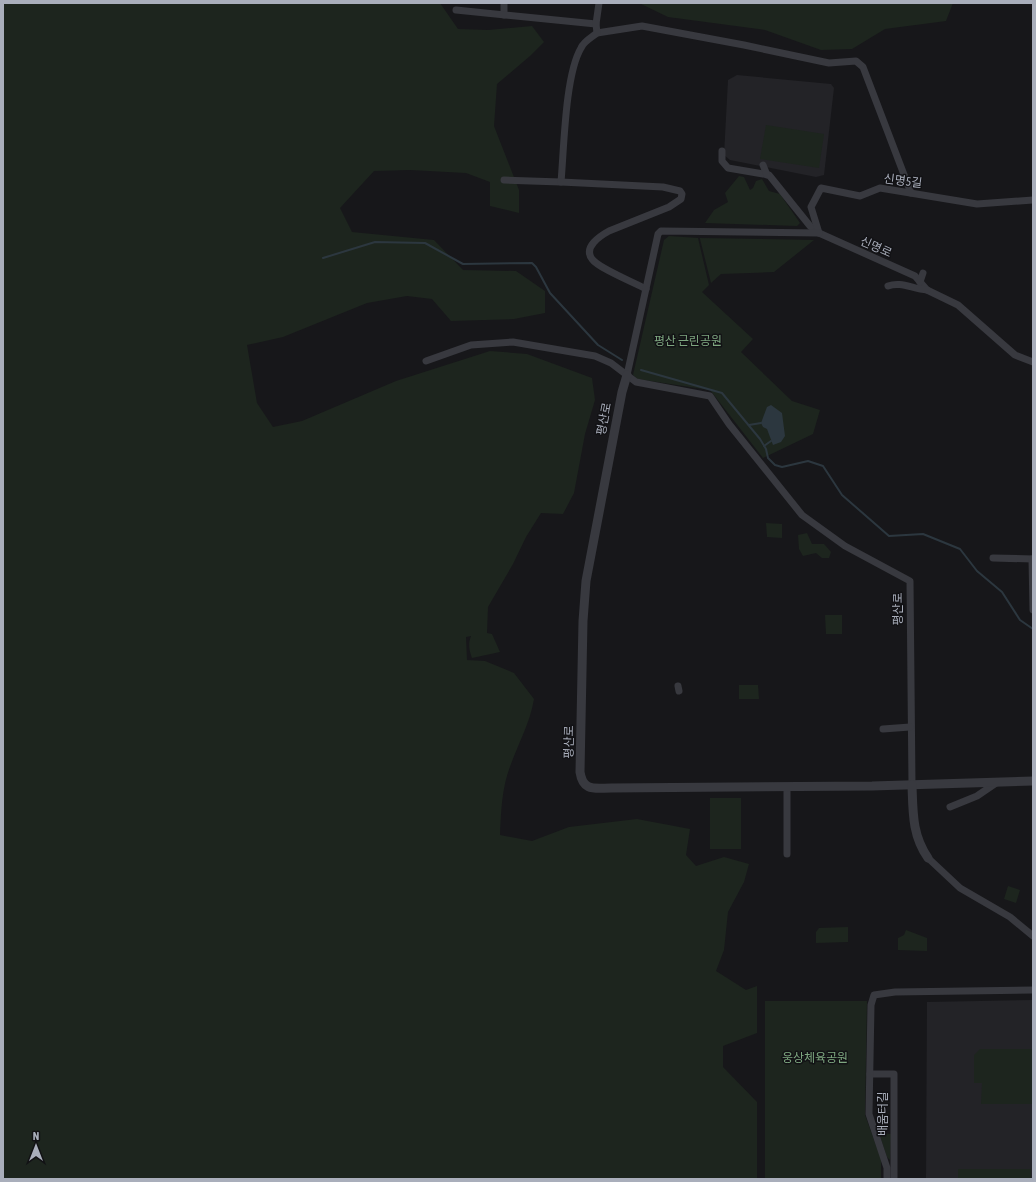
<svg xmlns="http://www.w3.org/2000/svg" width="1036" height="1182" viewBox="0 0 1036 1182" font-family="'Asap Condensed','Noto Sans KR',sans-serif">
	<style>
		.built { fill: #232327 }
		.green { fill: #1d251e }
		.water { fill: #2c373f }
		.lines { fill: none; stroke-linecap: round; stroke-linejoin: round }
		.stream { stroke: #2c373f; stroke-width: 2 }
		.minor { stroke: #38393f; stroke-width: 7 }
		.tertiary { stroke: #38393f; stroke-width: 9 }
		.labels { text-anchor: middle; stroke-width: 3; stroke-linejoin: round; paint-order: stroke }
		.street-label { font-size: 12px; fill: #a9aebb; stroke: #121215 }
		.park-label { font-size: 12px; fill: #7ea780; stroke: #121215 }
	</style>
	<rect width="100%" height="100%" fill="#17171a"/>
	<g class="built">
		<polygon points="737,75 831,84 834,88 824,175 816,177 730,160 724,155 728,80"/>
		<polygon points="1033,1000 1033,1179 926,1179 927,1002"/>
	</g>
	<g class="green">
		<path d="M3,3h437l18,26 30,1 44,-4 12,16 -14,14 -33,28 -3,42 25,64v23l-29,-7v-24l-24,-9 -56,-3 -36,1 -34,37 12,24 82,8 29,30 53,1 29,20v22l-31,6 -63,2 -19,-22 -25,-3 -40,7 -84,34 -36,8 10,58 16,24 29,-6 94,-40 94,-30 37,3 65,24 3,22 -10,34 -11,59 -11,21 -22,-1 -15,24 -13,27 -25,43 -1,26 5,1 8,18 -28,6c-3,-8 -4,-14 -1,-22l-5,1 1,23 18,1 29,12 20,26c-4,24 -15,43 -23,65 -9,22 -10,47 -11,71l32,6 37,-14 68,-8 53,10 -4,26 10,11 28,-9 25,7 -5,18 -16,30 -4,38 -8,21 30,19 11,-4v47l-34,13v21l34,35v77h-754z"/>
		<polygon points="639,3 953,3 946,21 885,29 852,49 821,50 765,30 668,17"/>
		<polygon points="766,125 824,134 819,168 760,159"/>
		<polygon points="739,176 744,177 750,190 753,188 756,181 762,179 769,191 780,194 800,223 797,226 705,223 714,210 728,202 725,193"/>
		<polygon points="669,236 698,238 709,285 702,292 753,339 741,352 792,401 820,410 813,434 763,458 710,390 637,379 633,375 664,240"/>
		<polygon points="700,239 700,238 814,240 774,272 721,274 711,283"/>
		<polygon points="766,523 782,524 782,538 767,537"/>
		<polygon points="807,533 812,544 824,544 831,552 829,558 822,558 816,553 803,556 799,549 798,535"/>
		<polygon points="825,615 842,615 842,634 826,634"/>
		<polygon points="739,685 758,685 759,699 739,699"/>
		<rect x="710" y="798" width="31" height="51"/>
		<polygon points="1008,886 1020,890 1016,903 1004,899"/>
		<polygon points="848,927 848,942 816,943 816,932 819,928"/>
		<polygon points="906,930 927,938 927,951 898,950 898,938 904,935"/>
		<polygon points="765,1001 867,1001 865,1115 881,1159 881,1179 765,1179"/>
		<polygon points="980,1049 1033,1049 1033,1104 981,1104 982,1083 974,1083 974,1055"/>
		<polygon points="879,1133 891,1134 890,1160 887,1157"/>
		<rect x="958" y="1169" width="73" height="10"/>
	</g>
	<polygon class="water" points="771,405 782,413 785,436 781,442 773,445 767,429 763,427 761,423 767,407"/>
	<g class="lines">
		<g class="stream">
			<polyline points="323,258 375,242 425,243 463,264 532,263 536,267 550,293 598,345 622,360"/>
			<polyline points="641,370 722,393 760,439 766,449 768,458 775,465 782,467 808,461 823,466 842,495 889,536 923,534 960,549 977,571 1002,592 1020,620 1033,629"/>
			<polyline points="749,425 761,423"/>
			<polyline points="764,446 771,441"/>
		</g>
		<g class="minor">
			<polyline points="504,3 504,15"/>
			<polyline points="456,10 596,24"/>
			<polyline points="597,33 642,26 744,45 829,63 856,61 863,67 911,193"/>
			<polyline points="722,151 722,161 728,168 769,175 810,226 819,233 915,276 927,290 958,305 1015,355 1033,362"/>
			<polyline points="763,165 767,175"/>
			<path d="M504,180l57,2c3,-33 4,-107 20,-134 3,-7 10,-10 16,-15l-1,-9 3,-21"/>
			<path d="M561,182l102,5 17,4 2,3 -1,5 -12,8 -60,24c-9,5 -26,16 -17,28 6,9 43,24 54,30"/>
			<polyline points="819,233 811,207 821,188 860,196 880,188 977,204 1033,200"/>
			<polyline points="920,282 923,273"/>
			<path d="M888,286c13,-5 24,3 39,4"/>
			<polyline points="426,361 471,345 513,342 595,356 611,363 636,382 710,396 729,424 802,515 845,546 910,581 912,785"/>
			<polyline points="627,375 658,234 661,231 819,233"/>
			<polyline points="993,558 1033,559"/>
			<polyline points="1032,559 1033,610"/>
			<polyline points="678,686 679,691"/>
			<polyline points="883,729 910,727"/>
			<polyline points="950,807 977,796 996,783"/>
			<polyline points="787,854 787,787"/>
			<polyline points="928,858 960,888 1010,917 1033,936"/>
			<polyline points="870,1074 894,1074 894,1179"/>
			<polyline points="887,1179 887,1168 869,1114 871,1005 874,995 895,992 1033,990"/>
		</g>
		<g class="tertiary">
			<path d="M627,375l-5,17 -36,189 -3,40 -3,151c3,20 15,16 31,16l261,-2 161,-5"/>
			<path d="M912,785c1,27 0,50 16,73"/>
		</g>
	</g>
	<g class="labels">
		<g class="street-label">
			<text transform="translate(903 181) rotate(7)" y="4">신명5길</text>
			<text transform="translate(876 247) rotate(24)" y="4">신명로</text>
			<text transform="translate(604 419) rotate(-79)" y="4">평산로</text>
			<text transform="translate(898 609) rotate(-90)" y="4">평산로</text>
			<text transform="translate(569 742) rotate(-89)" y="4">평산로</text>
			<text transform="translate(883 1114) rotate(-90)" y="4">배움터길</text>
		</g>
		<g class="park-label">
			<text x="688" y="345">평산 근린공원</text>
			<text x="815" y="1062">웅상체육공원</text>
		</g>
	</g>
	<rect width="1036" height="1182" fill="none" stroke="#a9aebb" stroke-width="8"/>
	<g transform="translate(36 1146)" stroke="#121215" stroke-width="3" paint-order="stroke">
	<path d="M0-3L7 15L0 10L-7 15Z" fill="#a9aebb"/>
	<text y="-6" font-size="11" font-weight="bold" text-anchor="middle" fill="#a9aebb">N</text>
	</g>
</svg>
